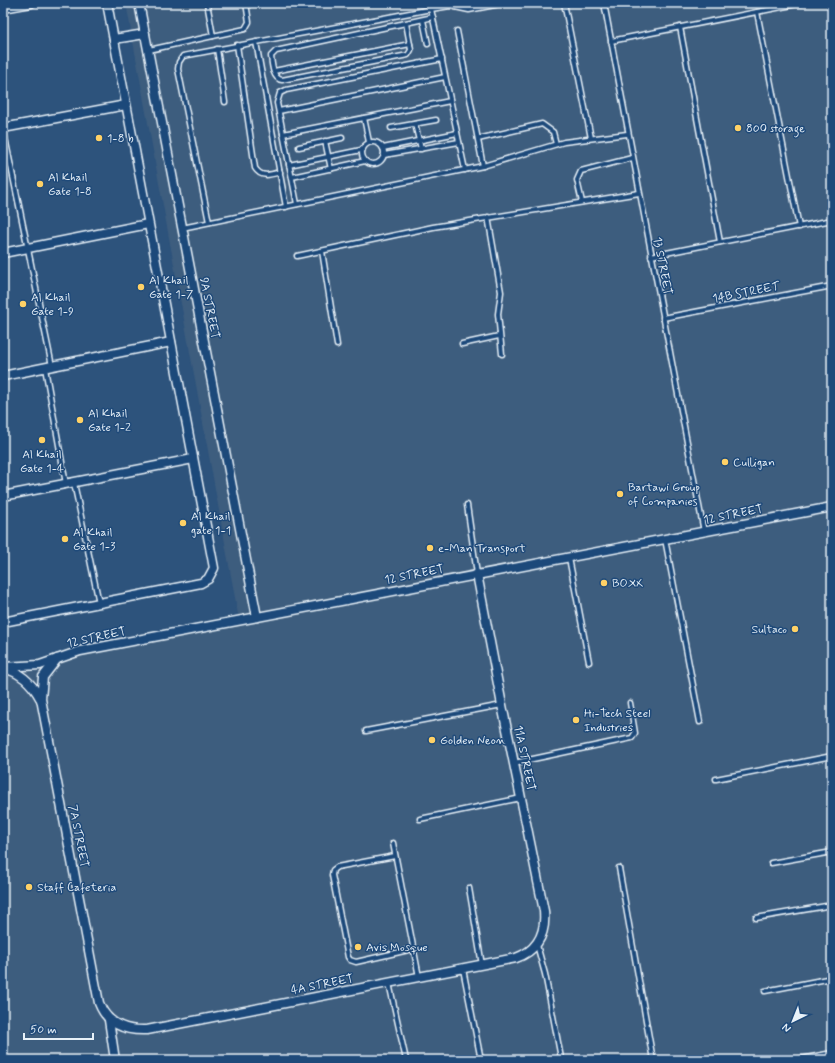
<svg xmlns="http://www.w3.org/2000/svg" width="835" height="1063" viewBox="0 0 835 1063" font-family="Mynerve,sans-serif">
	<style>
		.built { fill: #3d5d7e }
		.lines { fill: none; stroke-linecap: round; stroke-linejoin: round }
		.lane-casing { stroke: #e8f1f8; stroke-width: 7 }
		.street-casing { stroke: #e8f1f8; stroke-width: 11 }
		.lane { stroke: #1f4a7a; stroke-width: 4 }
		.street { stroke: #1f4a7a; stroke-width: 8 }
		.poi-dot { fill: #ffd166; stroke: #1f4a7a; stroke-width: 1.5 }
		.labels { text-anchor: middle; stroke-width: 3; stroke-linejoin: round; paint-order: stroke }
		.poi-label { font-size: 12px; fill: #e8f1f8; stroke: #1f4a7a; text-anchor: start }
		.street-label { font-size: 12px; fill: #e8f1f8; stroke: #1f4a7a }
	</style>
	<rect width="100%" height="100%" fill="#2d537c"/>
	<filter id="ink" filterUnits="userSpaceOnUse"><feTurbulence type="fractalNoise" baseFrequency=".025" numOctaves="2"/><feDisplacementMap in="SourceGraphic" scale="8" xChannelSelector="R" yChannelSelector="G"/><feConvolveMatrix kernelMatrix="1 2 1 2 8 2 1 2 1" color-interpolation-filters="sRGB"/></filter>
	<g filter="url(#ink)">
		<polygon class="built" points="126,3 832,3 832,1060 3,1060 3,665 240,625"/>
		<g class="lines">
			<g class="lane-casing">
				<g id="lane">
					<polyline points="207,3 213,36"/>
					<polyline points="564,3 591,138"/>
					<polyline points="604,3 704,532"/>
					<polyline points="431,9 465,170"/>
					<polyline points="757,12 799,227"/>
					<polyline points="423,20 428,44"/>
					<path d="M406,23l5,27 -3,5 -126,25c-9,-1 -10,-15 -11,-24l5,-5 125,-27 32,-7"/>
					<polyline points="680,27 720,242"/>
					<polyline points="457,31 483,166"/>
					<polyline points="611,41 802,3"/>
					<polyline points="256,42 286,207"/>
					<path d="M237,45l18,123c6,10 15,7 25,4"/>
					<polyline points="217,49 225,102"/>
					<polyline points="149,50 245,29 249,22 246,3"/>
					<polyline points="274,71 410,44"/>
					<polyline points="279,111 445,77"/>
					<polyline points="364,118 369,142"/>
					<polyline points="415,124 421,149"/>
					<polyline points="3,128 52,366"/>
					<polyline points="391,128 436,120"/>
					<polyline points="283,134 450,101"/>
					<polyline points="478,139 542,124 553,132 556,144"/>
					<polyline points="325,141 331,169"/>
					<circle cx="373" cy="153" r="11"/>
					<polyline points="299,147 342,138"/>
					<polyline points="383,148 457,133"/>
					<polyline points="384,155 459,142"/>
					<polyline points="289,165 361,150"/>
					<polyline points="292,177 365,161"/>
					<polyline points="582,202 577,180 581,171 632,158"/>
					<polyline points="297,204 277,103 280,93 286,90 442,59"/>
					<polyline points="488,217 501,292 498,314 502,354"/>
					<polyline points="209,222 178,69 179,62 183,56 431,9 450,6 469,10 505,3"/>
					<polyline points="182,228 483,166 564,142 627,134"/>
					<polyline points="322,251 337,345"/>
					<polyline points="297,256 433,227 639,193"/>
					<polyline points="651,256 832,220"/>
					<polyline points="663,318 832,286"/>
					<polyline points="462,344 499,336"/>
					<polyline points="45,368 66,484"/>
					<polyline points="74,483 99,603"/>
					<polyline points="467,505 477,574"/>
					<polyline points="665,539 700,722"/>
					<polyline points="569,558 589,662"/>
					<polyline points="366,731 502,705"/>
					<polyline points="514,763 632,738 635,733 630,703"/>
					<polyline points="716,779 832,756"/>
					<polyline points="420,819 521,798"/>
					<polyline points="393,843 419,977"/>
					<polyline points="395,856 337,867 333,870 332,875 348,957 350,960 356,962 413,949"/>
					<polyline points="771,863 832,852"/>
					<polyline points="619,868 653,1060"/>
					<polyline points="469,888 482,965"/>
					<polyline points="756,918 832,905"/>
					<polyline points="537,945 545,974 561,1058"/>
					<polyline points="463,969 481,1060"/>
					<polyline points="389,983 406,1060"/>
					<polyline points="765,991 832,978"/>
					<polyline points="796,1060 832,1053"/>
				</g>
			</g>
			<g class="street-casing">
				<g id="street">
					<polyline points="139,3 257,617"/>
					<polyline points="3,8 31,3"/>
					<polyline points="114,39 145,34"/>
					<polyline points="3,128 126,105"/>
					<polyline points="3,253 148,224"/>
					<polyline points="3,376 171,342"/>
					<polyline points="3,496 193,459"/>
					<polyline points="3,622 201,583 208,579 214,568 107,3"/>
					<path d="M57,659l-14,18 -2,22 58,304c8,21 26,28 48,27l369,-72c22,-8 30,-25 28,-47l-42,-206 -25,-131"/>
					<polyline points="3,667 40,665 80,651 832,507"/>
					<path d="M3,668c17,4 29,15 37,30"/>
					<polyline points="109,1020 115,1060"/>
				</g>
			</g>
			<use href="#lane" class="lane"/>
			<use href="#street" class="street"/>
		</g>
	</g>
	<g class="poi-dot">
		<circle cx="738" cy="128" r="4"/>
		<circle cx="99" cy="138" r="4"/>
		<circle cx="40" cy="184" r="4"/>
		<circle cx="141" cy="287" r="4"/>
		<circle cx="23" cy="304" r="4"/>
		<circle cx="80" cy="420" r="4"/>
		<circle cx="42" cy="440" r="4"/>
		<circle cx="725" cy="462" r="4"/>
		<circle cx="620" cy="494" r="4"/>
		<circle cx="183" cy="523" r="4"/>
		<circle cx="65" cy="539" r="4"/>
		<circle cx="430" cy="548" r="4"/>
		<circle cx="604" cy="583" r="4"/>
		<circle cx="795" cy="629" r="4"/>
		<circle cx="576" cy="720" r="4"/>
		<circle cx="432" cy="740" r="4"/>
		<circle cx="29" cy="887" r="4"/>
		<circle cx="358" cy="947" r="4"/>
	</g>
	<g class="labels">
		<g class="poi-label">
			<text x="746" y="132">800 storage</text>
			<text x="107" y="142">1-8 b</text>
			<text x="48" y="181">Al Khail<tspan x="48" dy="14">Gate 1-8</tspan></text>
			<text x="149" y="284">Al Khail<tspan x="149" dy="14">Gate 1-7</tspan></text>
			<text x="31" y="301">Al Khail<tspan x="31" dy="14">Gate 1-9</tspan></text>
			<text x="88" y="417">Al Khail<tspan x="88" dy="14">Gate 1-2</tspan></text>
			<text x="42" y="458" text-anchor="middle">Al Khail<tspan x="42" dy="14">Gate 1-4</tspan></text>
			<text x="733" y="466">Culligan</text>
			<text x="628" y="491">Bartawi Group<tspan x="628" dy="14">of Companies</tspan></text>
			<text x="191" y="520">Al Khail<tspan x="191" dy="14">gate 1-1</tspan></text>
			<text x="73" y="536">Al Khail<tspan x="73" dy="14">Gate 1-3</tspan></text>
			<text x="438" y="552">e-Man Transport</text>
			<text x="612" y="587">BOXX</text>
			<text x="787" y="633" text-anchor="end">Sultaco</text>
			<text x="584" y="717">Hi-Tech Steel<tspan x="584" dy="14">Industries</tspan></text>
			<text x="440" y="744">Golden Neon</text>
			<text x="37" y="891">Staff Cafeteria</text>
			<text x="366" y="951">Avis Mosque</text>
		</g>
		<g class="street-label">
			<text transform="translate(663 266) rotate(79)" y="4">13 STREET</text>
			<text transform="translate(746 292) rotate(-11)" y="4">14B STREET</text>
			<text transform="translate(210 308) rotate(79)" y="4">9A STREET</text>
			<text transform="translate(733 514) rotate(-11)" y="4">12 STREET</text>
			<text transform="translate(414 574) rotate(-11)" y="4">12 STREET</text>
			<text transform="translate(96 637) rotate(-12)" y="4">12 STREET</text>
			<text transform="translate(525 758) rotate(78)" y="4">11A STREET</text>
			<text transform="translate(79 836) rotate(79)" y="4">7A STREET</text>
			<text transform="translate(322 984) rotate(-11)" y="4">4A STREET</text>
		</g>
	</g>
	<rect width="835" height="1063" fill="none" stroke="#1f4a7a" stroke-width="16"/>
	<rect x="8" y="8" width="819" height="1047" fill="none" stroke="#e8f1f8" stroke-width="1.5" filter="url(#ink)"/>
	<g transform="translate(793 1021) rotate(223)" stroke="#1f4a7a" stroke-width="3" paint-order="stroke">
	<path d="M0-3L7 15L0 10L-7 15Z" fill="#e8f1f8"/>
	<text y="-6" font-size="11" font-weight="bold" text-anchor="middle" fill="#e8f1f8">N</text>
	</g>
	<path d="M24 1033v6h69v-6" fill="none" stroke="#e8f1f8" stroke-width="2"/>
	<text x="30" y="1033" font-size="12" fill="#e8f1f8" stroke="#1f4a7a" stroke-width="3" paint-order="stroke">50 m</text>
</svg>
